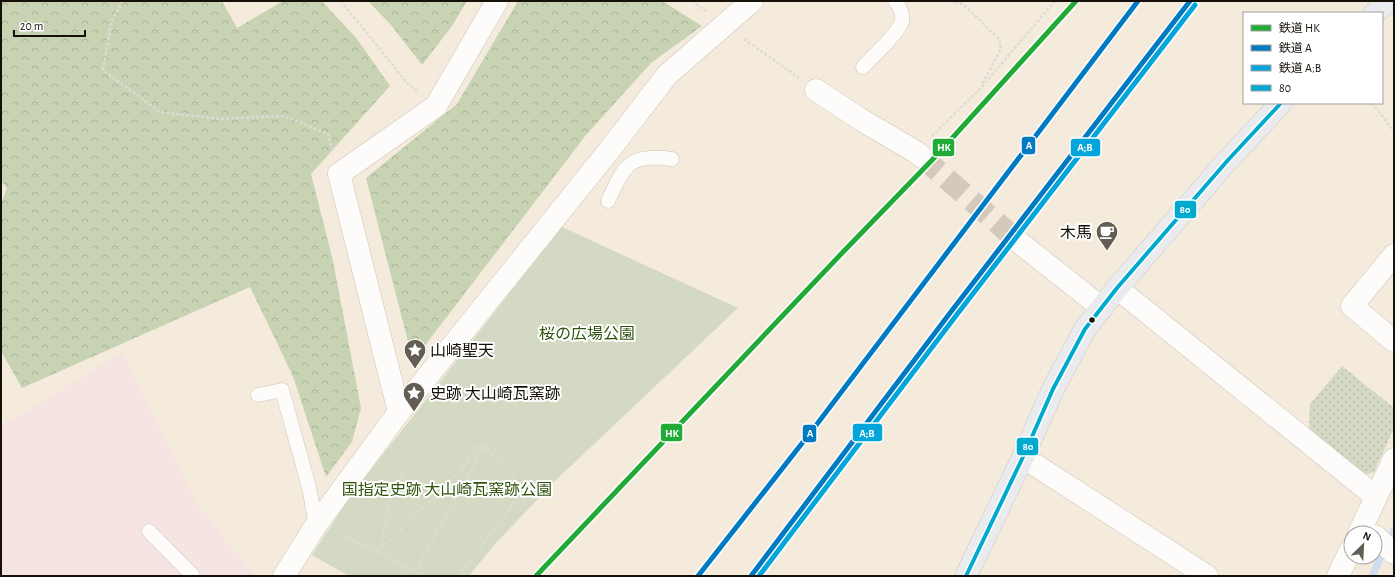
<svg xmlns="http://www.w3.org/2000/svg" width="1395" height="577" viewBox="0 0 1395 577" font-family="'Alegreya Sans','Noto Sans JP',sans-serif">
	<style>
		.education { fill: #f6e4e2 }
		.grass { fill: url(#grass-dots) }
		.forest { fill: url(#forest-crowns) }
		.park { fill: #d4d9c3 }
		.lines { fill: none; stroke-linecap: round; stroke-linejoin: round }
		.stream { stroke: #d0dcf3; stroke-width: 7 }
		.minor-tunnel { stroke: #d3cabd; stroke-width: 22; stroke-dasharray: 22 11; stroke-linecap: butt }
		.service-casing { stroke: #cbc4b9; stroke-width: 15 }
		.minor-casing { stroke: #cbc4b9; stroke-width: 23 }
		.tertiary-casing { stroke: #cbc4b9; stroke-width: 23 }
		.primary-casing { stroke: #ccc8c2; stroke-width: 23 }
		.path { stroke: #dedbd6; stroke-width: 2.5; stroke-dasharray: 3 2; stroke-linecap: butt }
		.service { stroke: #fdfcfa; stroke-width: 14 }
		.minor { stroke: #fdfcfa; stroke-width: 22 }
		.tertiary { stroke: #fdfcfa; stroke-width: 22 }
		.primary { stroke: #e9ebee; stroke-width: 22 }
		.bus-1-casing { stroke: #fff; stroke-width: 7 }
		.bus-1 { stroke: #00a9ce; stroke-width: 4 }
		.rail-1-casing { stroke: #fff; stroke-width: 8 }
		.rail-2-casing { stroke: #fff; stroke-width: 8 }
		.rail-3-casing { stroke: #fff; stroke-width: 8 }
		.rail-1 { stroke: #21ab36; stroke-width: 5 }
		.rail-2 { stroke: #007ac2; stroke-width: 5 }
		.rail-3 { stroke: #03a5da; stroke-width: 5 }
		.bus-dot { fill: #151008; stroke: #fff; stroke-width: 1.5 }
		.labels { text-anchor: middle; stroke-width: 4; stroke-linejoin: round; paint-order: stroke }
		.poi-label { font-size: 16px; fill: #151008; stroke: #fff; text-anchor: start }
		.park-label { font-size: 16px; fill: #30530e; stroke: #fff }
		.line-badge { stroke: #fff; stroke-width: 1.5 }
		.badge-label { font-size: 11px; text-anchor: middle; font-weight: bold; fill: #fff }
	</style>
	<defs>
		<pattern id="grass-dots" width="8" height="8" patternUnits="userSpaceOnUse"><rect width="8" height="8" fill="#d4d9c3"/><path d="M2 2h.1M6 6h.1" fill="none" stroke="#b5b9a6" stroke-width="1.8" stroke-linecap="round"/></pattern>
		<pattern id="forest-crowns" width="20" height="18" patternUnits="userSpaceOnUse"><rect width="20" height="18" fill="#c7d3b3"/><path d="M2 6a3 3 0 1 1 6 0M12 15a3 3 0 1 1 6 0" fill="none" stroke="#aab498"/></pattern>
	</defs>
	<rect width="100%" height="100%" fill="#f4ebdd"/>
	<polygon class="education" points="124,351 130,369 197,505 255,576 1,576 1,424 34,407"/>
	<polygon class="grass" points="1342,366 1394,408 1394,428 1374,472 1363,475 1309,431 1310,404"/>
	<g class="forest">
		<polygon points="1,1 222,1 237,28 283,1 322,1 357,39 390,86 311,174 333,261 361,408 352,442 326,477 293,376 250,287 22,388 1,351 1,204 7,188 1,181"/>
		<polygon points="368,1 467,1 452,26 422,65 391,25"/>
		<polygon points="518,1 662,1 702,26 651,63 586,135 413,361 366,178 457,104"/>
	</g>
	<polygon class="park" points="562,227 738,308 556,480 495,544 469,576 349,576 312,555 351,495"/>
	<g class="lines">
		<polyline class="stream" points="1372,576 1394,530"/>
		<polyline class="minor-tunnel" points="922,157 1020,243"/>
		<g class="service-casing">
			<g id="service">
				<path d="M863,67c9,-10 36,-34 39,-46 1,-8 -2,-14 -7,-20"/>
				<path d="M608,201c6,-12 11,-27 21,-36 10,-9 31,-8 43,-6"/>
				<polyline points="258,395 282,390 309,487 316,525"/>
				<polyline points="149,531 193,576"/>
			</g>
		</g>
		<g class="minor-casing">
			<g id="minor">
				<polyline points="816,90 860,119 916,152 922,157"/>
				<polyline points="1020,243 1102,308"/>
				<polyline points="1394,255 1352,306 1394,341"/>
				<polyline points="1117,288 1376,497"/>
				<polyline points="399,412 339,174 436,106 497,1"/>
				<polyline points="1023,457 1207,576"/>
				<polyline points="1375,536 1394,553"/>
				<polyline points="284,576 316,525 399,412 611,148 667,75 752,1"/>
			</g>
		</g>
		<g class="tertiary-casing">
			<g id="tertiary">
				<polyline points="1359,533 1394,459"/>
				<polyline points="1338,576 1351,549"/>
			</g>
		</g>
		<g class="primary-casing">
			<g id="primary">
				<polyline points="1375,13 1388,1"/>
				<polyline points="966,576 1023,457 1053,389 1085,329 1117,288 1228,160 1281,103"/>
			</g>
		</g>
		<g class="path">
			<polyline points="123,1 111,22 103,70 160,112 220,119 284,116 328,134 333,151"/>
			<polyline points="341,1 408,84 417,91"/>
			<polyline points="692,1 706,11"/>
			<polyline points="950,1 963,4 999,39 1001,49 982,84"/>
			<polyline points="744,39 799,78"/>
			<polyline points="1372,103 1394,131"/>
			<polyline points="932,136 979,90 1055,1"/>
			<polyline points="343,536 379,552 424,576"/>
			<polyline points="380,551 389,505 404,470"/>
			<polyline points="379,552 460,471 475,448 483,446 465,483 415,571"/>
			<polyline points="459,576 520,495 516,480 503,465 483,446"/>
		</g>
		<use href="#service" class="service"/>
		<use href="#minor" class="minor"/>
		<use href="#tertiary" class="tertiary"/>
		<use href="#primary" class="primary"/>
		<g class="bus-1-casing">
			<polyline id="bus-1" points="966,576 1023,457 1053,389 1085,329 1117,288 1228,160 1281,103"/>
		</g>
		<use href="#bus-1" class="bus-1"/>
		<g class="rail-1-casing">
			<polyline id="rail-1" points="536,576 843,252 936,156 1076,1"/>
		</g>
		<g class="rail-2-casing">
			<g id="rail-2">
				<polyline points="698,576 814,428 1138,1"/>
				<polyline points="751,576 950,313 1190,1"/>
			</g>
		</g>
		<g class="rail-3-casing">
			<polyline id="rail-3" points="759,576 955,317 1195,5"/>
		</g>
		<use href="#rail-1" class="rail-1"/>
		<use href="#rail-2" class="rail-2"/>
		<use href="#rail-3" class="rail-3"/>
	</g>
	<defs>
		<g id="cafe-pin" transform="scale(1.15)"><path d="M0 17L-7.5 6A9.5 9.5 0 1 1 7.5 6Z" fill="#635d53" stroke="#fff"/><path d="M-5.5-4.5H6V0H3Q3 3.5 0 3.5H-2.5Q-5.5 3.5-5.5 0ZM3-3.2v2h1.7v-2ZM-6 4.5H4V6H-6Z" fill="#fff"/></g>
		<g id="sight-pin" transform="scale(1.15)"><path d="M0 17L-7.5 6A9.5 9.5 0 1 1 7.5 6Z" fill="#635d53" stroke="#fff"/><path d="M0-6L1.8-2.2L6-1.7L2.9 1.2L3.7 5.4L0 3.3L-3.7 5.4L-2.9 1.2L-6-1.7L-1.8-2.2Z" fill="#fff"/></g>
	</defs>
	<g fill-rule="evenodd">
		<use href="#cafe-pin" x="1107" y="232"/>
		<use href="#sight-pin" x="415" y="350"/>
		<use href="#sight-pin" x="414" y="393"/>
	</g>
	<circle class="bus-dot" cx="1092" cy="320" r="3.5"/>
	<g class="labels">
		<g class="poi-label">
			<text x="1092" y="238" text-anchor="end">木馬</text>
			<text x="430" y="356">山崎聖天</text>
			<text x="430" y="399">史跡 大山崎瓦窯跡</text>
		</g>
		<g class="park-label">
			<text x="587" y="339">桜の広場公園</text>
			<text x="447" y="495">国指定史跡 大山崎瓦窯跡公園</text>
		</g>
	</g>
	<g class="line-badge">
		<rect x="1021" y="136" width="15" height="19" rx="4" fill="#007ac2"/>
		<rect x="932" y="138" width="23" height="19" rx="4" fill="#21ab36"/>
		<rect x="1070" y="138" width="31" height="19" rx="4" fill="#03a5da"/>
		<rect x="1174" y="200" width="23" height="19" rx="4" fill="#00a9ce"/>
		<rect x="852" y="423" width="31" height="19" rx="4" fill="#03a5da"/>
		<rect x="660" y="423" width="23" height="19" rx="4" fill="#21ab36"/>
		<rect x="802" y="424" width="15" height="19" rx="4" fill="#007ac2"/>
		<rect x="1016" y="437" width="23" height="19" rx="4" fill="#00a9ce"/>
	</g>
	<g class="badge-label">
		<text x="1029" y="149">A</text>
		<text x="944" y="151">HK</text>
		<text x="1085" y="151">A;B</text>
		<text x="1185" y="213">80</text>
		<text x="867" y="437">A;B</text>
		<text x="672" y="437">HK</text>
		<text x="810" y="437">A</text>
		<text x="1028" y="450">80</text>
	</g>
	<rect width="1395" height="577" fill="none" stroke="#151008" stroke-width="4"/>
	<rect x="1243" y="12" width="140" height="92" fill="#ffffff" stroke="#a19f9c"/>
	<rect x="1251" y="25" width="20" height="6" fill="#21ab36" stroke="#a19f9c"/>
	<text x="1279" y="32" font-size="12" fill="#151008">鉄道 HK</text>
	<rect x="1251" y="45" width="20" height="6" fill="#007ac2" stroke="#a19f9c"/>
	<text x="1279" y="52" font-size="12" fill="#151008">鉄道 A</text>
	<rect x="1251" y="65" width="20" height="6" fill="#03a5da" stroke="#a19f9c"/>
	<text x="1279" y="72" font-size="12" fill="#151008">鉄道 A;B</text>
	<rect x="1251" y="85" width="20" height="6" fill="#00a9ce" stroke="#a19f9c"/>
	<text x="1279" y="92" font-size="12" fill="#151008">80</text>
	<g transform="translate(1363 545) rotate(24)"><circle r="19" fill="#ffffff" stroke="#a19f9c"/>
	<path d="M0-3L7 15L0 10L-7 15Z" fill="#635d53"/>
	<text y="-6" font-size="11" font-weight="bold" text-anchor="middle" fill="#151008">N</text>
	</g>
	<path d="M14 30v6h71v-6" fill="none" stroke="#151008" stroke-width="2"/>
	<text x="20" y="30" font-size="12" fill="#151008" stroke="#ffffff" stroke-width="3" paint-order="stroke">20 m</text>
</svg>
